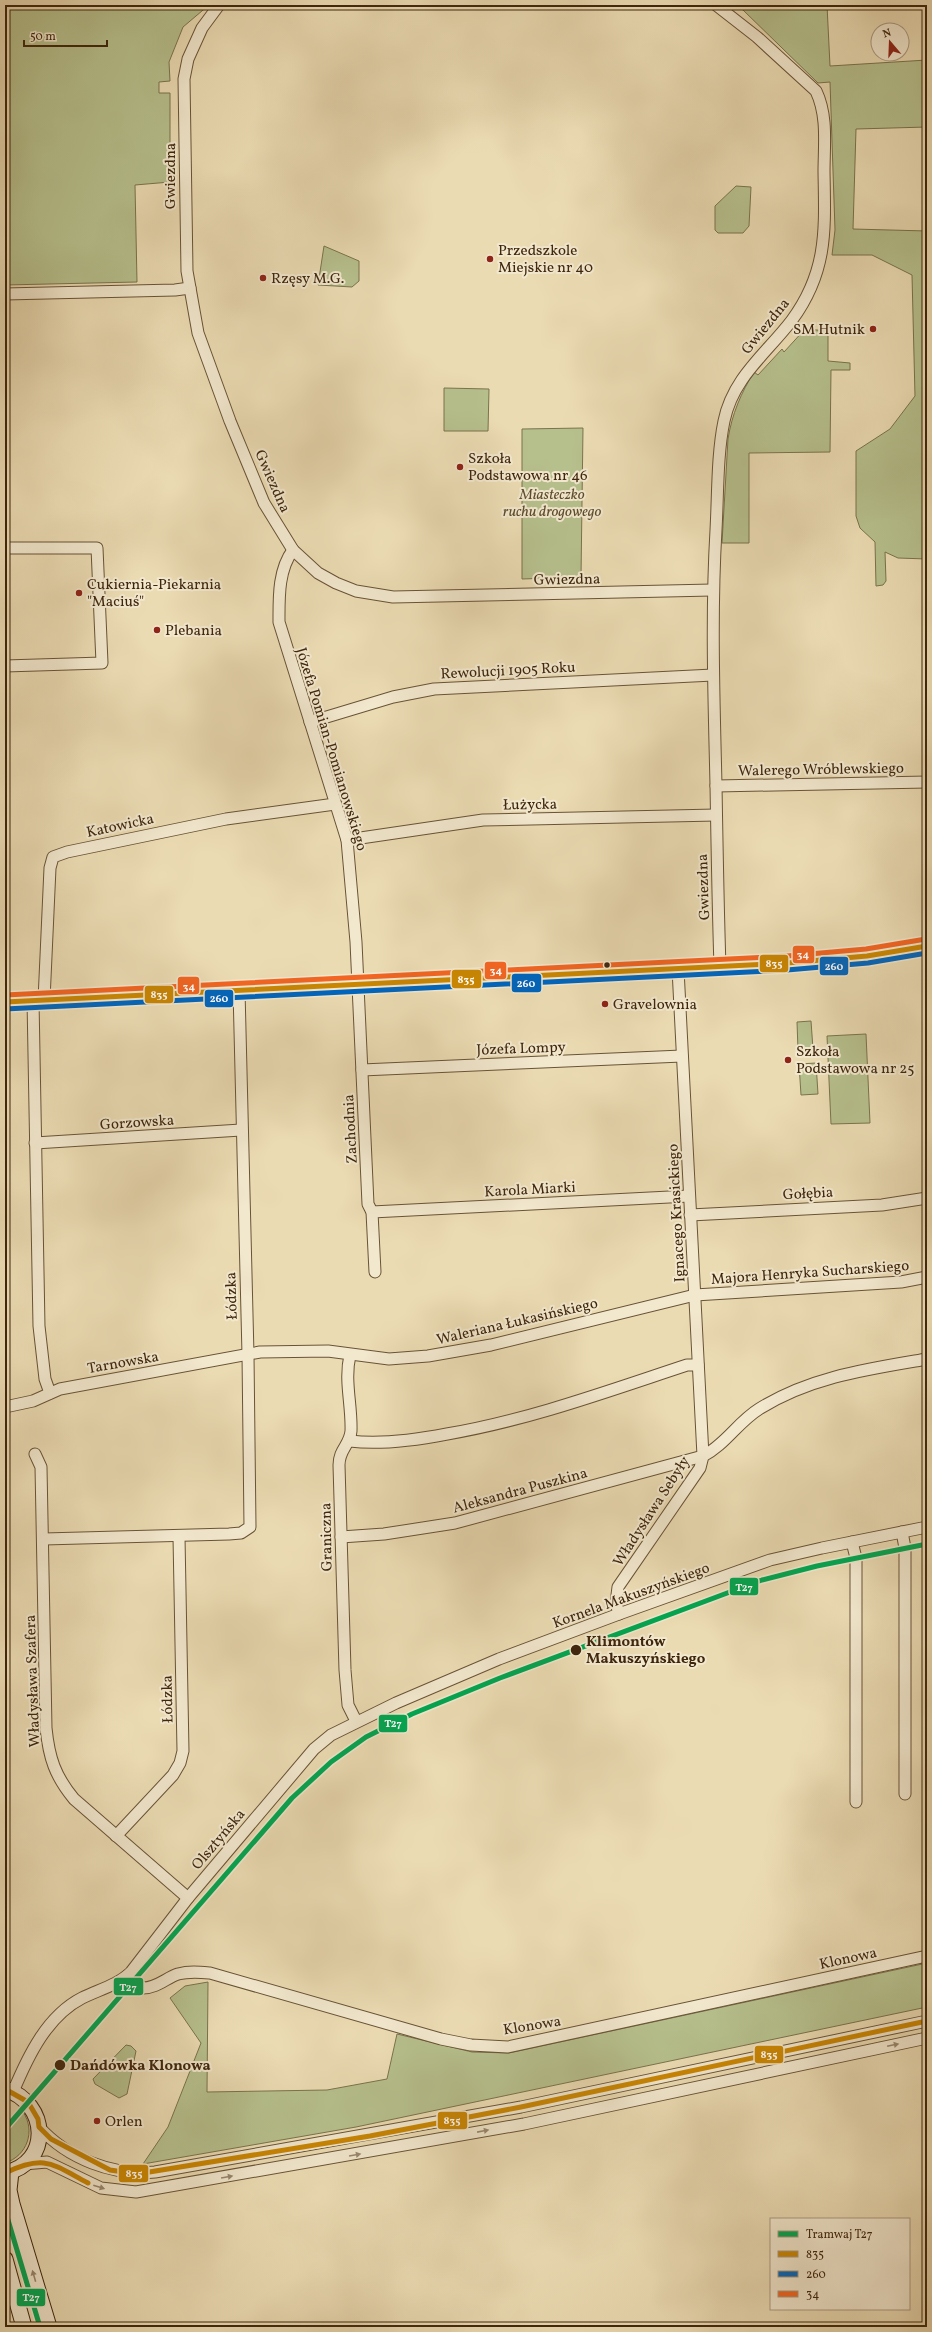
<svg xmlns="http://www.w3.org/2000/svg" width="932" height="2332" viewBox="0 0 932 2332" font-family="Vollkorn,serif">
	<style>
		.green { fill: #b6c08d; stroke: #7a734d }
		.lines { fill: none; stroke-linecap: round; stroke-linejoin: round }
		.minor-casing { stroke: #695336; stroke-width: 13 }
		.tertiary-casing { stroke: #695336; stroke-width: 16 }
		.secondary-casing { stroke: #3e260d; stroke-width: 17 }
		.minor { stroke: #f2e8ce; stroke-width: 11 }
		.tertiary { stroke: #f2e8ce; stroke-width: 14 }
		.secondary { stroke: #f2e8ce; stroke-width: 15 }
		.bus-1-casing { stroke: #f2e8ce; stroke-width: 8 }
		.bus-2-casing { stroke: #f2e8ce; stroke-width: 8 }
		.bus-3-casing { stroke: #f2e8ce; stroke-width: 8 }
		.bus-1 { stroke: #c98603; stroke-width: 5 }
		.bus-2 { stroke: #0065bd; stroke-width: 5 }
		.bus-3 { stroke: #f26522; stroke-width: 5 }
		.tram-1-casing { stroke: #f2e8ce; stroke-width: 8 }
		.tram-1 { stroke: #00a651; stroke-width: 5 }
		.oneway { fill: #98876e }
		.poi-dot { fill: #8f2418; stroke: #f2e8ce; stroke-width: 1.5 }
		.bus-dot { fill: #3e260d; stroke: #f2e8ce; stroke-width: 1.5 }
		.labels { text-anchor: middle; stroke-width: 4; stroke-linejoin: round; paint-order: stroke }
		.street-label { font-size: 15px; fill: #3e260d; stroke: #f2e8ce }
		.poi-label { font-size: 15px; fill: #3e260d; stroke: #f2e8ce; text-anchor: start }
		.park-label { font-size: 15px; font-style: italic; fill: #5c4c2d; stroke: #f2e8ce }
		.stop-label { font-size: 15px; font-weight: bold; fill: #3e260d; stroke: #f2e8ce; text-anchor: start }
		.line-badge { stroke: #f2e8ce; stroke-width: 1.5 }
		.badge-label { font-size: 11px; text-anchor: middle; font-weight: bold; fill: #fff }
	</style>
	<rect width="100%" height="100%" fill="#ebdbb3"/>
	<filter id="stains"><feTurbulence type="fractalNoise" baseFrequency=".005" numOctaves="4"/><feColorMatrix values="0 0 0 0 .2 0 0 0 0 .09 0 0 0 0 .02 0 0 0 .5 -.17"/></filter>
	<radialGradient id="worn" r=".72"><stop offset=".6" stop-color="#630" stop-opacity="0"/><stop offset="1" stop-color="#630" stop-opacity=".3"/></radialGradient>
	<g class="green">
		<polygon points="5,5 209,5 183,27 169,62 170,81 159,82 159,93 170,93 170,182 135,185 137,282 5,285"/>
		<polygon points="735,5 827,5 830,66 927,60 927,127 856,129 853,229 927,231 927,559 898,558 885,552 886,581 883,585 876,586 875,542 860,528 856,516 856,451 890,429 915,396 912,275 872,255 832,255 835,230 830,82 818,83 743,10"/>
		<polygon points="736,186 751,187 749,226 743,233 718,233 715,230 715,206"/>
		<polygon points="324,246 359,261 359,281 352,287 318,285"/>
		<path d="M805,329l23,2v30l22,2v7h-19l-1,82 -81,1v90h-27l6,-104c4,-25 13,-46 26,-67l4,3 24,-26 2,3z"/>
		<polygon points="444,388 489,389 488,431 444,431"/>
		<polygon points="583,428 581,577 522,579 522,429"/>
		<polygon points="811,1021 813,1049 798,1050 797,1022"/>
		<polygon points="866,1034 870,1123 831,1124 827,1036"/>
		<polygon points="816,1063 818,1094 801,1095 799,1064"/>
		<polygon points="927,1963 927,2007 356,2127 143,2164 168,2127 201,2043 170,1998 185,1986 208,1982 207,2092 327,2090 387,2079 397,2034 472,2052 509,2053"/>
		<polygon points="126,2045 131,2046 136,2051 127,2094 119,2098 95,2084 93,2079"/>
		<path d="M23,2112c13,19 4,44 -18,51v-30z"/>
	</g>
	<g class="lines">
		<g class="minor-casing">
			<g id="minor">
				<polyline points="219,5 202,28 188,59 184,79 187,271 198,333 230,421 264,503 293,550 318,573 336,583 356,591 393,597 712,590"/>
				<path d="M716,5l41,32 59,54c12,25 8,54 8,81 1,57 4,99 -32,148 -25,33 -59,57 -68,101 -7,34 -6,73 -8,109 -5,85 -2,170 0,255 1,61 2,121 4,182"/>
				<polyline points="5,294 175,290 190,288"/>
				<polyline points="5,548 97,548 102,663 5,666"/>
				<path d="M293,550c-15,20 -14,48 -14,72l68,218 9,102 12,262 4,8 3,60"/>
				<polyline points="310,722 393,697 434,689 713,675"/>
				<polyline points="716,786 927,782"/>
				<polyline points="347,840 483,820 716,815"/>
				<polyline points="33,1000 39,1326 45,1379 50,1393"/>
				<polyline points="44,1000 50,868 53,857 67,852 226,819 335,804"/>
				<polyline points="362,1070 682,1056"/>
				<polyline points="35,1143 241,1130"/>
				<polyline points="372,1212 689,1196"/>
				<polyline points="690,1215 882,1205 927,1198"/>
				<path d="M350,1355c-6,26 2,50 1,76 -1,14 -12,18 -12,34l6,205 3,35 8,16"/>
				<polyline points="5,1407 33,1401 60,1389 260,1352 328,1351 389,1359 428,1356 491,1345 695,1295 901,1282 927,1277"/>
				<path d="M350,1441c31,4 66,-1 97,-7 82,-14 161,-43 240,-69h11"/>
				<path d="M35,1454l6,13 5,261c3,30 9,48 28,71l114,99"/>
				<polyline points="902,1532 905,1548 905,1794"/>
				<polyline points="341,1537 384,1534 455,1523 703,1456 678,969"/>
				<polyline points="44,1539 229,1534 241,1533 250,1527 248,1355 239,990"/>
				<polyline points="852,1542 856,1558 856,1802"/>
				<path d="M619,1614l-3,-11 2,-16 82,-119 3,-12c22,-11 35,-34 56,-47 51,-32 109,-40 168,-50"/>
				<polyline points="116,1836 173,1775 180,1763 183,1751 179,1537"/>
				<path d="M127,1976l16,12c14,0 23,-10 35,-14 11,-3 21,-2 32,-1l231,66 30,6 37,2 419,-91"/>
				<path d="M13,2092c15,-36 34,-76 69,-94 16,-8 36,-13 49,-26l57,-74 126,-149 17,-14 65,-32 103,-44 120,-45 151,-54 52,-12 105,-21"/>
				<path d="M39,2127c29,32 74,49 116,45l366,-65 406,-86"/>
				<polyline points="24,2164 47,2162 101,2188 136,2192 524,2124 927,2038"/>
			</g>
		</g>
		<g class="tertiary-casing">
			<polyline id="tertiary" points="5,1002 787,963 867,956 927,946"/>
		</g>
		<g class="secondary-casing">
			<g id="secondary">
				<path d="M5,2089c44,14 47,74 0,84"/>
				<polyline points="11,2172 9,2190 12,2204 49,2327"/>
				<polyline points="5,2259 24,2327"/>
			</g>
		</g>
		<use href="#minor" class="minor"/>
		<use href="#tertiary" class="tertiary"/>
		<use href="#secondary" class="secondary"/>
		<g class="bus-1-casing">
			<g id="bus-1">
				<polyline points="5,1002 787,963 867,956 927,946"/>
				<polyline points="5,2089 28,2102 38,2119 39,2127 51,2139 110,2170 137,2174 370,2136 521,2107 927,2021"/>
				<path d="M5,2173c40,-19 47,-9 83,10"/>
			</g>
		</g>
		<g class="bus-2-casing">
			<polyline id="bus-2" points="5,1009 787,970 868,963 927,953"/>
		</g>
		<g class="bus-3-casing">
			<polyline id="bus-3" points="5,995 787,956 866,949 926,939"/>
		</g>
		<use href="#bus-1" class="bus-1"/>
		<use href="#bus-2" class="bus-2"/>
		<use href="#bus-3" class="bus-3"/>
		<g class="tram-1-casing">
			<g id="tram-1">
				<polyline points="5,2129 292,1798 331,1762 366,1737 412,1714 500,1678 762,1580 817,1566 927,1544"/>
				<polyline points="5,2210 40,2327"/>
			</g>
		</g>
		<use href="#tram-1" class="tram-1"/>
	</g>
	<defs><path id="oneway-solid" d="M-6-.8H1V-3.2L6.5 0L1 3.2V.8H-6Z"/></defs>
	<g class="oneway">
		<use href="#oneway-solid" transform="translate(893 2045) rotate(-12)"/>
		<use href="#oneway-solid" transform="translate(483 2131) rotate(-11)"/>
		<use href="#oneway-solid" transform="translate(355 2155) rotate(-10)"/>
		<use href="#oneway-solid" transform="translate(227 2177) rotate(-10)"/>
		<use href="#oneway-solid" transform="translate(99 2187) rotate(17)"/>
		<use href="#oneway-solid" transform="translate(34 2276) rotate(-106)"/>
	</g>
	<g class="poi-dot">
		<circle cx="490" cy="259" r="4"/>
		<circle cx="263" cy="278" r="4"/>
		<circle cx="873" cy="329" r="4"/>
		<circle cx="460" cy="467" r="4"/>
		<circle cx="79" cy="593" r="4"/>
		<circle cx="157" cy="630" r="4"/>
		<circle cx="605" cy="1004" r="4"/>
		<circle cx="788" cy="1060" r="4"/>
		<circle cx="97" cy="2121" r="4"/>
	</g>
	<g class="bus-dot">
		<circle cx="607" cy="965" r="3.5"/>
		<circle cx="576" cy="1650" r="6"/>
		<circle cx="60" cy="2065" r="6"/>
	</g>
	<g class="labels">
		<g class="street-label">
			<text transform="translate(170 176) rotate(-90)" y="5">Gwiezdna</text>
			<text transform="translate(765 326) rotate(-51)" y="5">Gwiezdna</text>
			<text transform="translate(273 481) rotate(66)" y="5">Gwiezdna</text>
			<text transform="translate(567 579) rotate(-1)" y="5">Gwiezdna</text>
			<text transform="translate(508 670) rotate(-3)" y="5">Rewolucji 1905 Roku</text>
			<text transform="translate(332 749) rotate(73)" y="5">Józefa Pomian-Pomianowskiego</text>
			<text transform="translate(821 769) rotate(-1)" y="5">Walerego Wróblewskiego</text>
			<text transform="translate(530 804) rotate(-1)" y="5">Łużycka</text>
			<text transform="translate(120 825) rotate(-12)" y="5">Katowicka</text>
			<text transform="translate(703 887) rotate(-92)" y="5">Gwiezdna</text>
			<text transform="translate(521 1048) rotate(-2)" y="5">Józefa Lompy</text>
			<text transform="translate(137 1122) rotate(-4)" y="5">Gorzowska</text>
			<text transform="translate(350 1129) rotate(-93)" y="5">Zachodnia</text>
			<text transform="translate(530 1189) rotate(-3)" y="5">Karola Miarki</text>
			<text transform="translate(808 1193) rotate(-3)" y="5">Gołębia</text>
			<text transform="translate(676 1213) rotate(-93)" y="5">Ignacego Krasickiego</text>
			<text transform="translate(810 1272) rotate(-4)" y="5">Majora Henryka Sucharskiego</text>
			<text transform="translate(231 1296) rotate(-92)" y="5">Łódzka</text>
			<text transform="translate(517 1321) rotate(-13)" y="5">Waleriana Łukasińskiego</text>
			<text transform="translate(123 1362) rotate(-10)" y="5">Tarnowska</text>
			<text transform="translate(520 1490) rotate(-15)" y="5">Aleksandra Puszkina</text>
			<text transform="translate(651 1511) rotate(-57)" y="5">Władysława Sebyły</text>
			<text transform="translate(326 1537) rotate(-91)" y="5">Graniczna</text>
			<text transform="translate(631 1595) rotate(-20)" y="5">Kornela Makuszyńskiego</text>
			<text transform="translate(32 1681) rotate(-92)" y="5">Władysława Szafera</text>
			<text transform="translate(167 1699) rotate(-91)" y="5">Łódzka</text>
			<text transform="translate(218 1839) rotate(-50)" y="5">Olsztyńska</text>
			<text transform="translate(848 1958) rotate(-12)" y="5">Klonowa</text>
			<text transform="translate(532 2025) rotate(-9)" y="5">Klonowa</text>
		</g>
		<g class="poi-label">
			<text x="498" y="255">Przedszkole<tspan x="498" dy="17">Miejskie nr 40</tspan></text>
			<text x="271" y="283">Rzęsy M.G.</text>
			<text x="865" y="334" text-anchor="end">SM Hutnik</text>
			<text x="468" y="463">Szkoła<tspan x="468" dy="17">Podstawowa nr 46</tspan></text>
			<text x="87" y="589">Cukiernia-Piekarnia<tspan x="87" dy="17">"Maciuś"</tspan></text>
			<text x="165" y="635">Plebania</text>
			<text x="613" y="1009">Gravelownia</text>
			<text x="796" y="1056">Szkoła<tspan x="796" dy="17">Podstawowa nr 25</tspan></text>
			<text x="105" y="2126">Orlen</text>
		</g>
		<g class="park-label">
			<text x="552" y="499">Miasteczko<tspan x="552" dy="17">ruchu drogowego</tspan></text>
		</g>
		<g class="stop-label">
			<text x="586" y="1646">Klimontów<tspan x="586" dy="17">Makuszyńskiego</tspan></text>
			<text x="70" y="2070">Dańdówka Klonowa</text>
		</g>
	</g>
	<g class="line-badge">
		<rect x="792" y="945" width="23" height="19" rx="4" fill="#f26522"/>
		<rect x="759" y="954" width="30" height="19" rx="4" fill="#c98603"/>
		<rect x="819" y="956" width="30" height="20" rx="4" fill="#0065bd"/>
		<rect x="484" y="961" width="23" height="19" rx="4" fill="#f26522"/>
		<rect x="451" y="969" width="31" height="20" rx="4" fill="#c98603"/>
		<rect x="511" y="973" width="31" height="20" rx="4" fill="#0065bd"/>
		<rect x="177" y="976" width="23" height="19" rx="4" fill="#f26522"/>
		<rect x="144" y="985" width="30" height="19" rx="4" fill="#c98603"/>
		<rect x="204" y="989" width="30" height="19" rx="4" fill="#0065bd"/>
		<rect x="729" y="1577" width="30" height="19" rx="4" fill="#00a651"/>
		<rect x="378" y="1714" width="30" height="19" rx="4" fill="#00a651"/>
		<rect x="113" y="1977" width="31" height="19" rx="4" fill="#00a651"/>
		<rect x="754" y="2045" width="30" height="19" rx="4" fill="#c98603"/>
		<rect x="437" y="2111" width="31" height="19" rx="4" fill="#c98603"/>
		<rect x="118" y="2164" width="31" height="19" rx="4" fill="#c98603"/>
		<rect x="16" y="2288" width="30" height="19" rx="4" fill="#00a651"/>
	</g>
	<g class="badge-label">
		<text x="803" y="958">34</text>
		<text x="774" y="967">835</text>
		<text x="834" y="970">260</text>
		<text x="496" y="974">34</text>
		<text x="466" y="983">835</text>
		<text x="526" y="987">260</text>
		<text x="189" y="990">34</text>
		<text x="159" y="998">835</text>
		<text x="219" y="1002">260</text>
		<text x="744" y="1591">T27</text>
		<text x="393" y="1727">T27</text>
		<text x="128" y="1991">T27</text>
		<text x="769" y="2058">835</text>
		<text x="452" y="2124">835</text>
		<text x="134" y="2177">835</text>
		<text x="31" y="2301">T27</text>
	</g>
	<rect width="932" height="2332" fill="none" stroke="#ebdbb3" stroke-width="20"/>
	<rect x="6" y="6" width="920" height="2320" fill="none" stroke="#3e260d" stroke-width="2"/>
	<rect x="10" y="10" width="912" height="2312" fill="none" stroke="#3e260d"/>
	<rect x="770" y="2218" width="140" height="92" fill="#f2e8ce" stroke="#aa9a81"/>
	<rect x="778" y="2231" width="20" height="6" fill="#00a651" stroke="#aa9a81"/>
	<text x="806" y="2238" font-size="12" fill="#3e260d">Tramwaj T27</text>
	<rect x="778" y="2251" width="20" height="6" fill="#c98603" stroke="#aa9a81"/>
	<text x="806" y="2258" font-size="12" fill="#3e260d">835</text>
	<rect x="778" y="2271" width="20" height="6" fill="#0065bd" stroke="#aa9a81"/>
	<text x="806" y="2278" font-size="12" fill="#3e260d">260</text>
	<rect x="778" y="2291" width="20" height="6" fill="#f26522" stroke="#aa9a81"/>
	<text x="806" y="2298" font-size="12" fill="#3e260d">34</text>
	<g transform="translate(890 42) rotate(341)"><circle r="19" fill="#f2e8ce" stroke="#aa9a81"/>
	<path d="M0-3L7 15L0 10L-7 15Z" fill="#8f2418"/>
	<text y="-6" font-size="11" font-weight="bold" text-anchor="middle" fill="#3e260d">N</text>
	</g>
	<path d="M24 40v6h83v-6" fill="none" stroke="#3e260d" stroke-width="2"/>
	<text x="30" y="40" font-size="12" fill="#3e260d" stroke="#f2e8ce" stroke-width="3" paint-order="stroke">50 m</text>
	<rect width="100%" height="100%" filter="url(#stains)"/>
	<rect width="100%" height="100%" fill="url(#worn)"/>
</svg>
